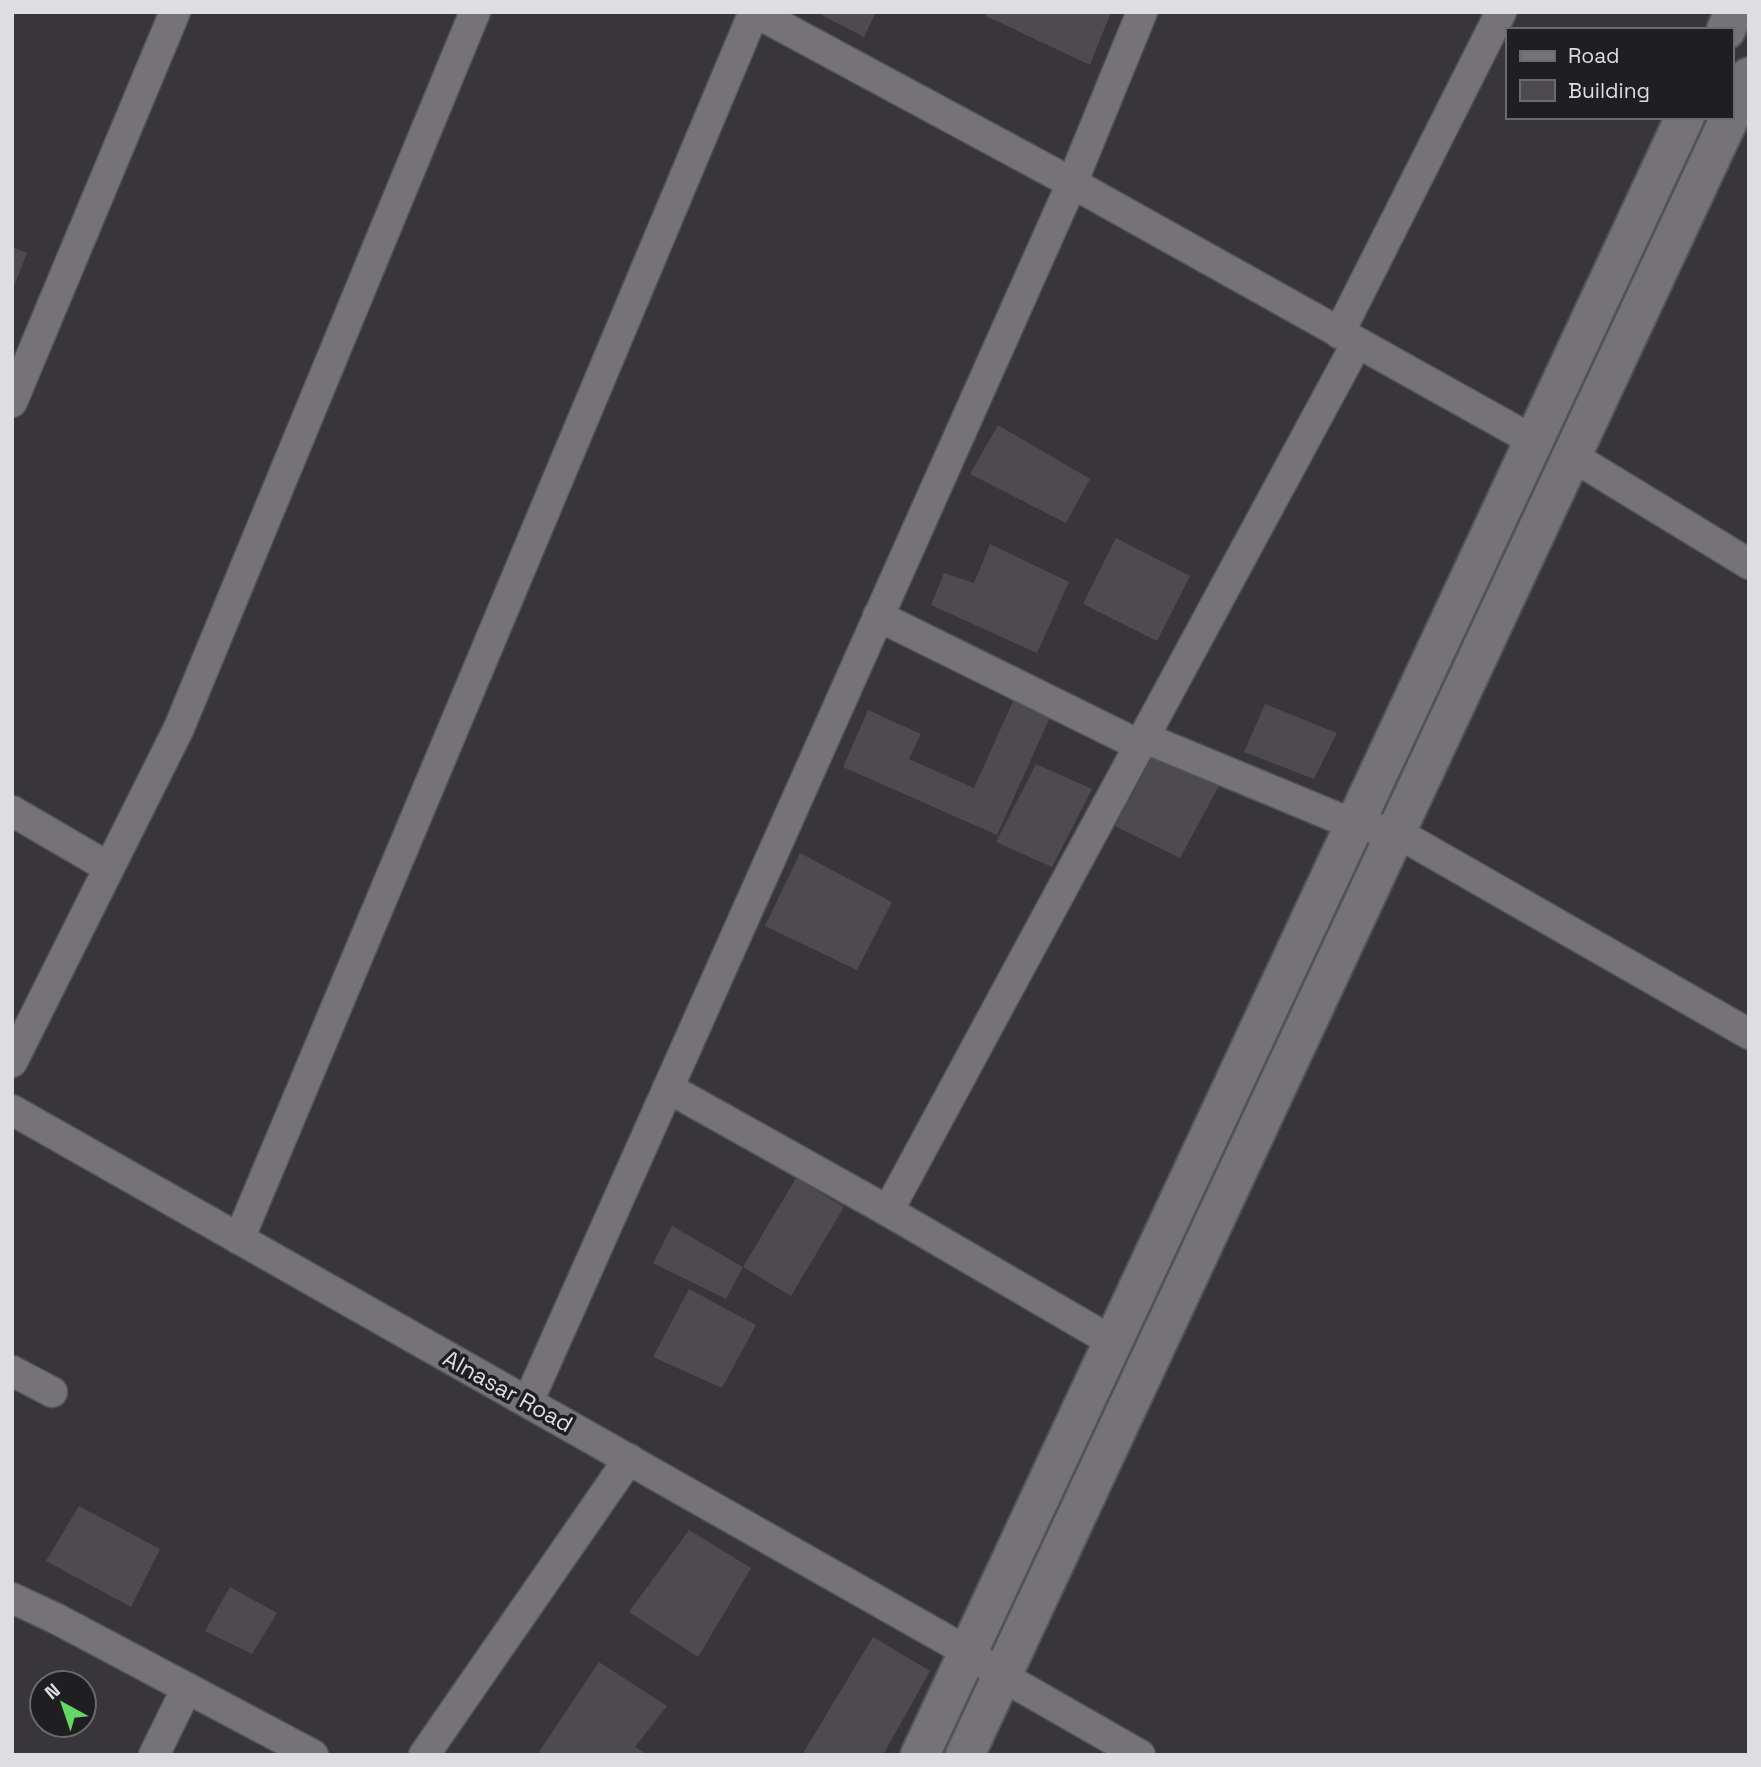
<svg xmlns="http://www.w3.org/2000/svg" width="1761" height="1767" viewBox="0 0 1761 1767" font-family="'Space Grotesk',sans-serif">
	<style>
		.building { fill: #4d4b50 }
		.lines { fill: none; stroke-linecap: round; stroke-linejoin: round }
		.street-casing { stroke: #545356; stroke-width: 33 }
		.secondary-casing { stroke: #545356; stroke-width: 42 }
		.street { stroke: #757377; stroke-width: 30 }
		.secondary { stroke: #757377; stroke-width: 38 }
		.labels { text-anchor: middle; stroke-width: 7; stroke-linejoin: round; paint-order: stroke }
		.street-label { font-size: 23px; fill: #dedddf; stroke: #1f1e20 }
	</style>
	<rect width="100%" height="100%" fill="#38363a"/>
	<g class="building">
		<polygon points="816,12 876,12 864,37"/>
		<polygon points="987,12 1111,12 1090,65 986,16"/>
		<polygon points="12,247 27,253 12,291"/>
		<polygon points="998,425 1090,479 1066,523 970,474"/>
		<polygon points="1116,538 1190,576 1157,641 1083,604"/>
		<polygon points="990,544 1069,582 1037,653 931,605 944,573 974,583"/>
		<polygon points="1014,699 1051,715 997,835 843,767 868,710 921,734 909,759 974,788"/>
		<polygon points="1265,704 1337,733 1314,779 1244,752"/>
		<polygon points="1155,752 1220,784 1180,858 1115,826"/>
		<polygon points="1036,764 1092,789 1052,867 996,842"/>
		<polygon points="800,853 892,902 857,970 765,926"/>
		<polygon points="796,1178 844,1207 791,1296 743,1267 726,1299 653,1263 672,1226 743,1267"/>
		<polygon points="689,1289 756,1325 722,1388 653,1357"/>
		<polygon points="79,1506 160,1549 131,1607 46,1561"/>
		<polygon points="689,1530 751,1568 698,1657 629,1612"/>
		<polygon points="230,1587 277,1613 252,1654 205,1631"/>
		<polygon points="873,1637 930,1671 883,1755 802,1755"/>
		<polygon points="599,1662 667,1706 635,1747 648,1755 537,1755"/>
	</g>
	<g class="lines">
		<g class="street-casing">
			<g id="street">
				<polyline points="755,12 1072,183 1534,441"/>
				<polyline points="1339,333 1501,12"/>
				<polyline points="12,402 175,12"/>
				<polyline points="1572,456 1749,564"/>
				<polyline points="878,616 1141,746"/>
				<polyline points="1145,738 1355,825 1396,832 1749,1034"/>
				<polyline points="12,811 108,867"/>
				<polyline points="12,1062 179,728 475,12"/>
				<polyline points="668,1088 888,1211 1113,1342"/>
				<polyline points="12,1110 968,1652 1002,1676 1140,1755"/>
				<polyline points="888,1211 1357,343"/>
				<polyline points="239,1239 754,12"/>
				<polyline points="12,1371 52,1392"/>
				<polyline points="528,1402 1072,183 1142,12"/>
				<polyline points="12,1598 57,1619 313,1755"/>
				<polyline points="154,1755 187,1688"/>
				<polyline points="424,1755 629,1459"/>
			</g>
		</g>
		<g class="secondary-casing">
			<g id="secondary">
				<polyline points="1726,30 1734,12"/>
				<polyline points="1731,114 1749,77"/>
				<polyline points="920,1755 1685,117"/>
				<polyline points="965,1755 1730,117"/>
			</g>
		</g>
		<use href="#street" class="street"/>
		<use href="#secondary" class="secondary"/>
	</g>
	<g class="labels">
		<g class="street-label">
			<text transform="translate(508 1391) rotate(29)" y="8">Alnasar Road</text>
		</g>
	</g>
	<rect width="1761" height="1767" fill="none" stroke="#dedddf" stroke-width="28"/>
	<rect x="1506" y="28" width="228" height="91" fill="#1f1e20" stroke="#6b6a6c" stroke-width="2"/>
	<rect x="1520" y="51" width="35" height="10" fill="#757377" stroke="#6b6a6c" stroke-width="2"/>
	<text x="1568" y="63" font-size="21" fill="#dedddf">Road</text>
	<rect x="1520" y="80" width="35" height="21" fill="#4d4b50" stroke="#6b6a6c" stroke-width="2"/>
	<text x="1568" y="98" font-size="21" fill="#dedddf">Building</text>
	<g transform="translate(63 1704) rotate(320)"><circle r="33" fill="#1f1e20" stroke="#6b6a6c" stroke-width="2"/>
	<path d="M0-5L12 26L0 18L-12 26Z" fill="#66d467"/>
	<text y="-10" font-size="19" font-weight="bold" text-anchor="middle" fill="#dedddf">N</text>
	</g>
</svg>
